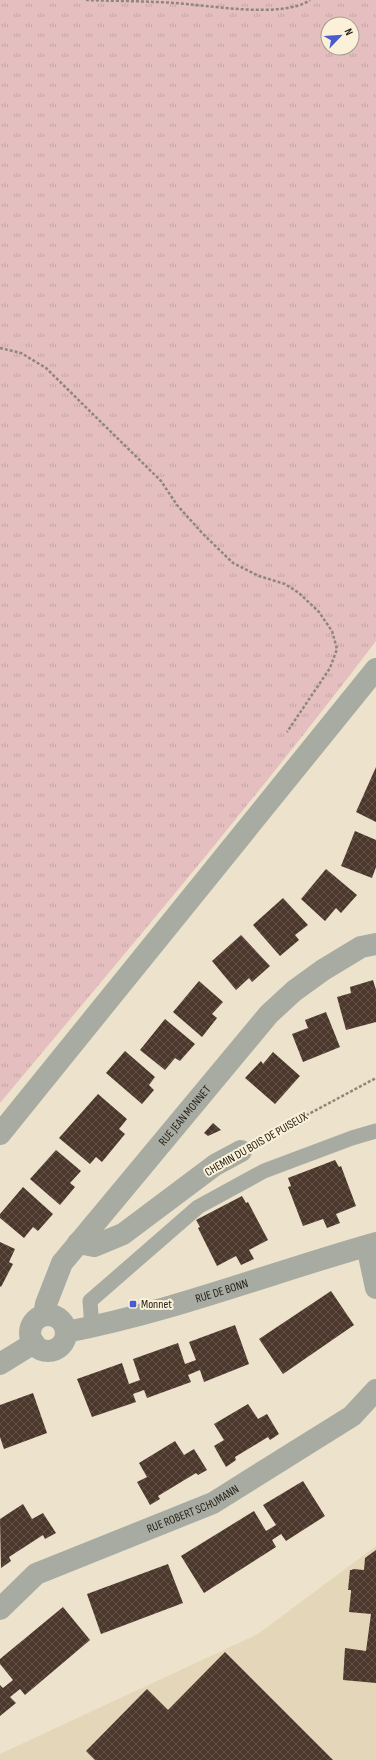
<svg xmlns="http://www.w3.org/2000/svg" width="376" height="1760" viewBox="0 0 376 1760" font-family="'Sofia Sans Condensed',sans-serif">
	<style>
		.built { fill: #e4d6b8 }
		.grass { fill: url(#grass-tufts); fill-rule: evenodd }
		.building { fill: url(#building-cross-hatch) }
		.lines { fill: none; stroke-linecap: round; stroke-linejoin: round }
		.path { stroke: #8f8777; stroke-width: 2.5; stroke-dasharray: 3 2; stroke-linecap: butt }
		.service { stroke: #a8aba1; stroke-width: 15 }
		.minor { stroke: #a8aba1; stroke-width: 22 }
		.poi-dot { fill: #495bd0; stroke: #fbf0d8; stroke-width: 1.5 }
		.labels { text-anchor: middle; stroke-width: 4; stroke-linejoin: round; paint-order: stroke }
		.street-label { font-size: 12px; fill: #252118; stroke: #fbf0d8 }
		.poi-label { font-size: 12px; fill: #252118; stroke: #fbf0d8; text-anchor: start }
	</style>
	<defs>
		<pattern id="grass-tufts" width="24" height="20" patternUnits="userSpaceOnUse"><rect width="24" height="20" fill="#e5bfc0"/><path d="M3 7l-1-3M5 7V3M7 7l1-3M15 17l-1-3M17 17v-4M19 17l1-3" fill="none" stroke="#c4a4a4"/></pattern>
		<pattern id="building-cross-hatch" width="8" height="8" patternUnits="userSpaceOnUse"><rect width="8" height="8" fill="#4b372c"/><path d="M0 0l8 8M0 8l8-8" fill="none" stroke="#625248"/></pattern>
	</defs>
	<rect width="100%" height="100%" fill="#ede2cb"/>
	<polygon class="built" points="376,1546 376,1760 0,1760 0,1754 258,1634"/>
	<path class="grass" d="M0,0h376v641c-120,158 -249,310 -376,462zM328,24h24v24h-24z"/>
	<g class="building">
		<polygon points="376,767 376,822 356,812"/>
		<polygon points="355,831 376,840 376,867 372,878 341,866"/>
		<polygon points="326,869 357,895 341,913 336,908 325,921 301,899"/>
		<polygon points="283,898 308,925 295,935 299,940 280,956 253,925"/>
		<polygon points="241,935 270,966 252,982 249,978 236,990 212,961"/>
		<polygon points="373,980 376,990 376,1022 346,1030 337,997 351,993 350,987"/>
		<polygon points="199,981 223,1002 212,1014 217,1018 202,1037 173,1012"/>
		<polygon points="326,1012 340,1047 303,1062 292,1034 308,1028 305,1020"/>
		<polygon points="165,1019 195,1044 180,1061 175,1058 165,1070 140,1050"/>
		<polygon points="125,1051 155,1077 149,1085 154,1090 142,1104 106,1073"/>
		<polygon points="273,1052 300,1076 275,1104 245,1078 261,1061 263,1064"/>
		<polygon points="98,1094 127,1119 119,1129 125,1134 102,1162 96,1157 90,1164 59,1138"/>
		<polygon points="213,1123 221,1130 208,1136 204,1133"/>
		<polygon points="56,1150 81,1171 70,1183 75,1187 60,1205 30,1179"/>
		<polygon points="335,1160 339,1167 341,1166 356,1206 336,1214 340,1223 327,1228 323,1219 303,1226 288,1187 291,1186 288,1178"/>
		<polygon points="23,1187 53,1214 38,1231 33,1227 24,1238 0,1218 0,1214"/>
		<polygon points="242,1196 246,1203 248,1202 268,1240 249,1250 254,1259 241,1265 236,1256 217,1266 198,1228 200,1227 196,1220"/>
		<polygon points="0,1242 15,1249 9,1262 13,1264 1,1287 0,1286"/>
		<polygon points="331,1291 354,1325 283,1374 259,1339"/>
		<polygon points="235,1325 249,1364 204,1382 200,1370 188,1375 191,1382 147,1398 144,1390 133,1394 136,1402 92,1417 77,1379 122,1363 129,1384 140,1380 133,1359 178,1343 185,1364 196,1360 189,1342"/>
		<polygon points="33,1393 47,1433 4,1449 0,1437 0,1405"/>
		<polygon points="248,1404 258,1419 267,1414 279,1434 270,1440 268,1437 235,1457 236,1460 226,1467 214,1446 224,1440 214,1424"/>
		<polygon points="175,1441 184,1455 194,1449 207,1470 198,1475 196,1473 158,1496 160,1499 150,1505 137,1482 147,1477 139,1463"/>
		<polygon points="303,1481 325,1516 286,1541 281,1534 272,1540 276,1547 204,1593 181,1556 254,1511 266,1531 276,1525 263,1505"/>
		<polygon points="23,1504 32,1519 43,1513 56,1533 45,1539 43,1535 9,1557 11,1561 1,1568 0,1519"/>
		<polygon points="376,1550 376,1683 343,1680 345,1648 366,1651 371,1614 349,1612 351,1592 351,1590 348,1590 350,1570 352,1570 353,1569 364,1570 365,1558"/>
		<polygon points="168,1564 183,1603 101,1634 87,1594"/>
		<polygon points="63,1607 90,1640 25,1695 20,1689 10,1697 16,1703 0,1716 0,1685 3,1688 13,1680 0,1664 0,1659"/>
		<polygon points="225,1652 333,1760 95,1760 86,1751 147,1689 168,1710"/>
	</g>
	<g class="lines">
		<g class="path">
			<path d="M86,0c29,1 59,1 89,3 32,2 108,16 135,-3"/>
			<polyline points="0,348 21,353 46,368 161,481 177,505 203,534 233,563 259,576 285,584 299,593 319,612 332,631 337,649 330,668 287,732"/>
			<polyline points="262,1139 376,1078"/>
		</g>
		<polyline class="service" points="92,1328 90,1301 198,1207 264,1171 352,1138 376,1131"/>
		<g class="minor">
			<polyline points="0,1134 376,669"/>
			<polyline points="78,1243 94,1246 123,1234 215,1165 241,1151"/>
			<polyline points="367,1246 376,1288"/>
			<path id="s1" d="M44,1315l2,-11 16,-41 207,-249 25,-23 29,-21 38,-23 15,-3"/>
			<circle cx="48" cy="1333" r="18"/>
			<path id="s2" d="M66,1332c105,-20 207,-60 310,-89"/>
			<polyline points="0,1364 34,1343"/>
			<path id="s3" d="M0,1609l36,-35 177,-71 139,-87 24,-26"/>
		</g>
	</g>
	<rect class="poi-dot" x="129" y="1300" width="8" height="8" rx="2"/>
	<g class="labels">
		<g class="street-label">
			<text dy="4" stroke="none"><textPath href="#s1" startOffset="247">RUE JEAN MONNET</textPath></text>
			<text transform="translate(256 1144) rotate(-30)" y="4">CHEMIN DU BOIS DE PUISEUX</text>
			<text dy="4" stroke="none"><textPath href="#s2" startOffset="161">RUE DE BONN</textPath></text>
			<text dy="4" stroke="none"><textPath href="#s3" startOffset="220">RUE ROBERT SCHUMANN</textPath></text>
		</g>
		<g class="poi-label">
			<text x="141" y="1308">Monnet</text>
		</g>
	</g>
	<g transform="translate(340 36) rotate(65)"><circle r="19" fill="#fbf0d8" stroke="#a59d8b"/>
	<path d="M0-3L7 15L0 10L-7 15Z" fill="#495bd0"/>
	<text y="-6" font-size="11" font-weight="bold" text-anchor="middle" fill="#252118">N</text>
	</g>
</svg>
